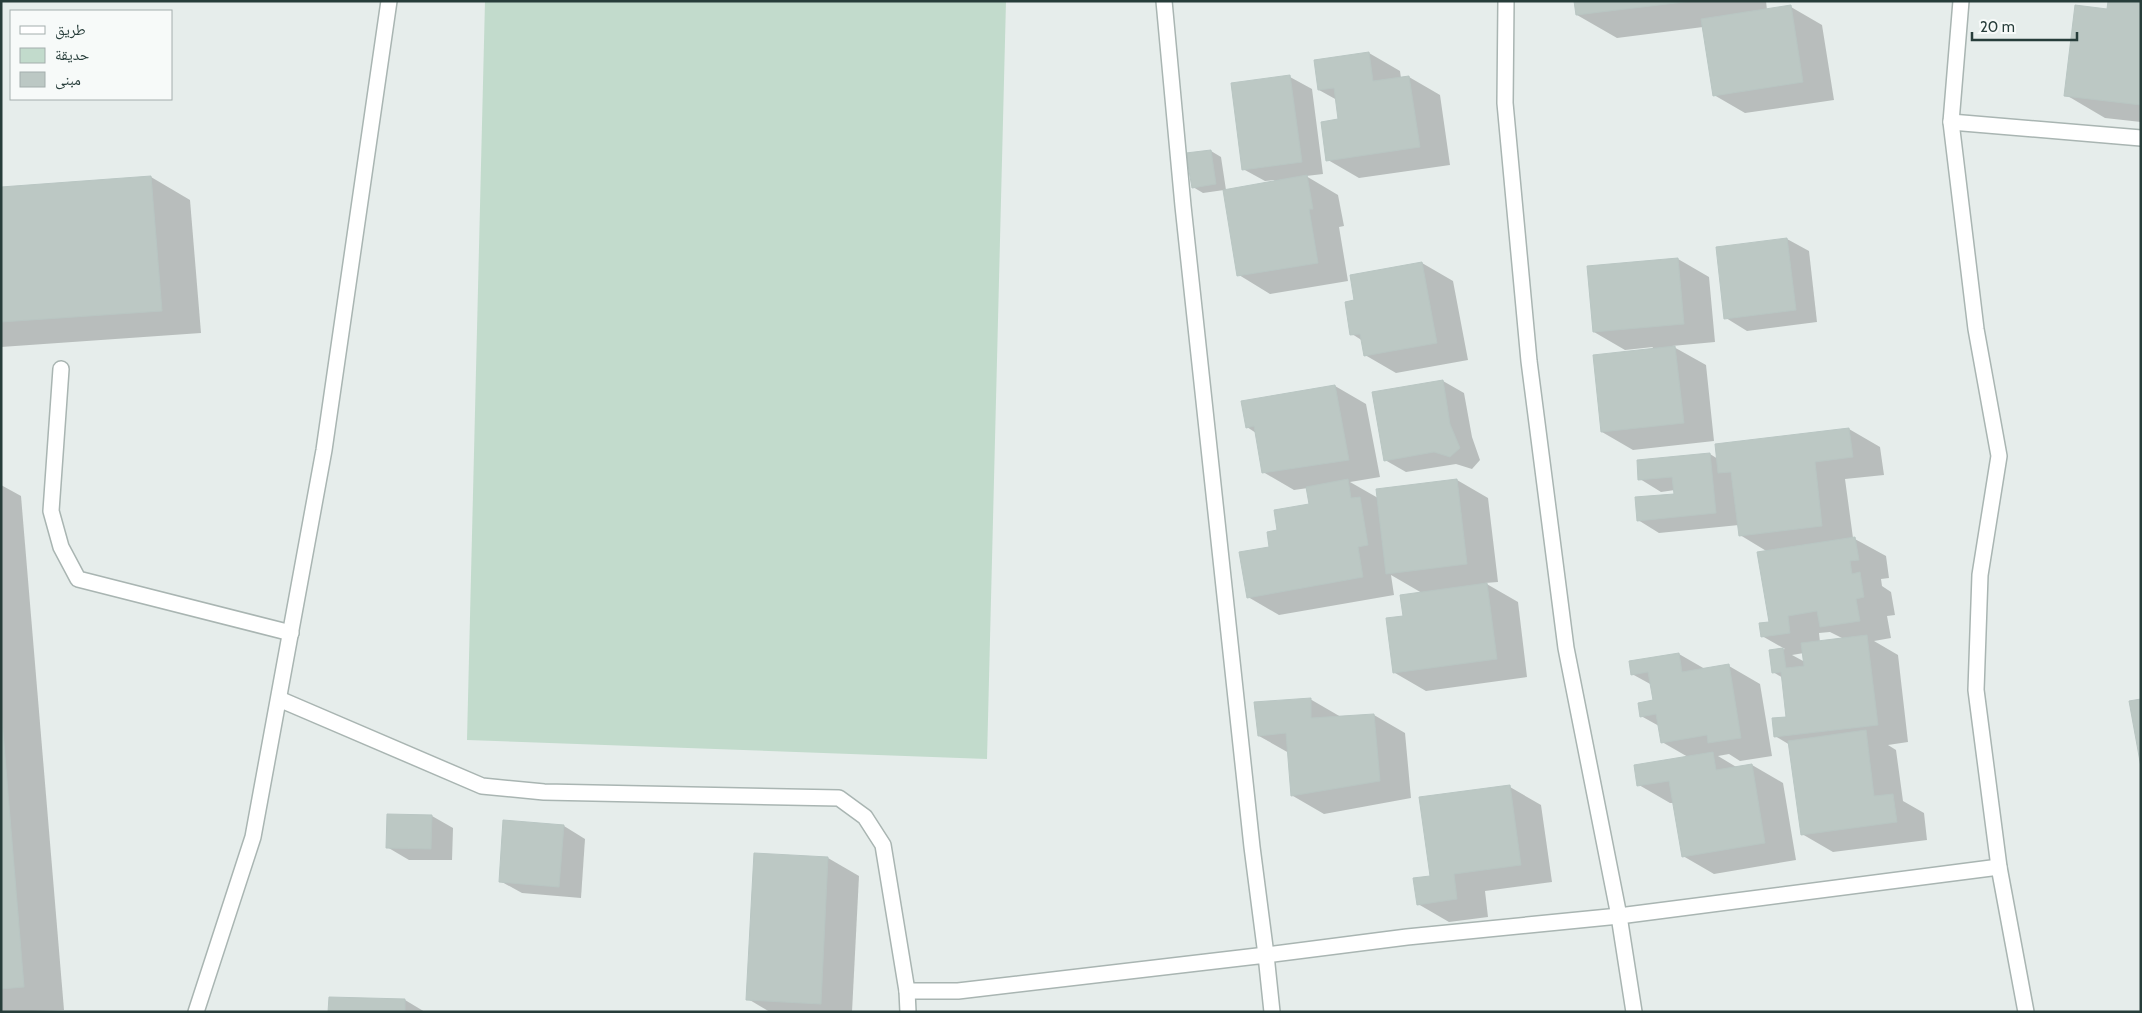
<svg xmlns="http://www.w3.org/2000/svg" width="2142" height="1013" viewBox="0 0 2142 1013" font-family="Cabin,'Noto Naskh Arabic',sans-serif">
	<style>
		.green { fill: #c2dbcc }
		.shadow { fill: #0003; fill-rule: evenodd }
		.building { fill: #bcc8c4; stroke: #b9c6c3 }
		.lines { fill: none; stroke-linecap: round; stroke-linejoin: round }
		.minor-casing { stroke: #a9b5b2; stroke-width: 18 }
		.minor { stroke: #fff; stroke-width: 15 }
	</style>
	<rect width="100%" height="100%" fill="#e6edeb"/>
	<polygon class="green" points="485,1 1006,1 987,759 467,740"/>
	<g class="shadow">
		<polygon points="1576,1 1766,1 1767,10 1791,7 1822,25 1834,100 1745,113 1714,95 1703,27 1617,38 1577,15"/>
		<polygon points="2141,1 2141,122 2105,118 2066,95"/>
		<polygon points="1369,53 1400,71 1401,78 1409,77 1440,95 1450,165 1359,178 1328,160 1339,120 1337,100 1319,90"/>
		<polygon points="1290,77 1312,89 1323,174 1306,176 1338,195 1344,226 1339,227 1348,281 1270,294 1239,275 1224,190 1203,193 1193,187 1211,151 1221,157 1226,190 1275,182 1274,180 1265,181 1243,169"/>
		<polygon points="151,177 190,200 201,333 1,347 1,189"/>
		<polygon points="1787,239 1809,251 1817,322 1747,331 1726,318 1717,248"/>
		<polygon points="1678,259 1709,277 1715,342 1672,346 1706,365 1714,441 1633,450 1602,432 1653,347 1625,350 1594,332"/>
		<polygon points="1422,263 1453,281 1468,360 1396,373 1365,355 1363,341 1352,334 1356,301 1351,276"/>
		<polygon points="1443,381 1464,393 1472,437 1480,460 1472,469 1456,464 1406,472 1385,460"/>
		<polygon points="1335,386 1366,404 1380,477 1350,482 1378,498 1457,480 1488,498 1498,582 1485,583 1518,602 1527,677 1426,691 1395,673 1404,617 1422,593 1391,575 1394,595 1279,615 1248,597 1278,531 1311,505 1308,488 1294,490 1263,472 1256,433 1247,427"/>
		<path d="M1849,429l31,18 4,28 -39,4 8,59 33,18 3,22 -8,1 1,7 9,6 4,23 -8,1 4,22 -17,3 24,14 10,87 -20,3 8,5 7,51 21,12 3,27 -94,12 -31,-18 -12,-89 -15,-9 13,-18 -5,-40 -10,-6 -3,-21 15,-2 -23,-13 8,-13 -2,-71 -28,-17 -1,-10 -80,8 -21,-13 37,-25v-5l-14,2 -21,-13 70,-25 8,5zM1830,632l14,7 -24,3 -1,-9zM1804,653l1,9 -13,-7z"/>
		<polygon points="1,485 21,496 64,1010 1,1012"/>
		<polygon points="1679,654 1705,669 1729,666 1760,684 1772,756 1740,761 1729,754 1718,756 1738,768 1752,765 1783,783 1796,860 1714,874 1683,856 1674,803 1670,803 1639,785 1688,757 1662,742 1659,726 1641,716 1654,701 1652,685 1632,674"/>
		<polygon points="1310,699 1341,717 1374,715 1405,733 1411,798 1324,814 1293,796 1289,753 1259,736"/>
		<polygon points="1510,787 1541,805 1552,882 1485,891 1488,917 1449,922 1418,904 1431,877"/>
		<polygon points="432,816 453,828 452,860 409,860 387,847"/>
		<polygon points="505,822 564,826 585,839 581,898 522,893 500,881"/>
		<polygon points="828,858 859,876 852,1012 770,1012 748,999"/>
		<polygon points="405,1000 425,1012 330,1012"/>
	</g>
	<g class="building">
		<polygon points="1574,1 1692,1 1576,15"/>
		<polygon points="2108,1 2141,1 2141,105 2064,96 2075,5 2107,9"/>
		<polygon points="1791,5 1803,82 1713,96 1701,19"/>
		<polygon points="1369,52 1373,81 1409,76 1420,147 1326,161 1321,122 1338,119 1334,88 1318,90 1314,60"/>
		<polygon points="1290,75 1302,162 1242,170 1231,83"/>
		<polygon points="1211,150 1216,184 1192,188 1186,153"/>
		<polygon points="1307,175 1313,209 1309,209 1318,263 1237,276 1223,190"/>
		<polygon points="151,176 162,311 1,322 1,187"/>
		<polygon points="1787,238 1796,310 1724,319 1716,247"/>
		<polygon points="1678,258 1684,324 1593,332 1587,266"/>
		<polygon points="1422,262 1437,343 1364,356 1360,334 1350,335 1345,302 1354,300 1350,275"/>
		<polygon points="1675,346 1684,423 1601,432 1593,355"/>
		<polygon points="1443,380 1450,424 1460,448 1450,457 1434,452 1384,461 1372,392"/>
		<polygon points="1335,385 1349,460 1262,473 1254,426 1246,428 1241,401"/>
		<polygon points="1849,428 1853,457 1815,462 1822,526 1739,536 1731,472 1718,473 1715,444"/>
		<polygon points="1710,453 1716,513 1637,521 1635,497 1674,494 1672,477 1638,480 1637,460"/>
		<polygon points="1348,479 1351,498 1360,497 1368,545 1358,547 1363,577 1247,598 1239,552 1269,547 1267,532 1277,530 1274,510 1309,504 1306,487"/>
		<polygon points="1457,479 1467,564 1386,574 1376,489"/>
		<polygon points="1855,537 1859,560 1850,561 1852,574 1860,572 1864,597 1856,599 1860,621 1820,627 1817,611 1788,616 1790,633 1761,637 1759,623 1769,622 1757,552"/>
		<polygon points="1487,583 1497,659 1393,673 1386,618 1403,616 1400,595"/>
		<polygon points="1867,635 1878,725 1774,737 1772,718 1786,717 1781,672 1772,673 1769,650 1783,648 1786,668 1804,666 1801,643"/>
		<polygon points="1679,653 1682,672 1729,664 1741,738 1708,743 1707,735 1661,743 1656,714 1640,717 1638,703 1653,700 1648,672 1631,675 1629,661"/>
		<polygon points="1311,698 1311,718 1374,714 1380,781 1291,796 1286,733 1258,736 1254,702"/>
		<polygon points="2141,699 2141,767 2129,701"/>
		<polygon points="1,708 24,987 1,989"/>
		<polygon points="1866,730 1874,796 1893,794 1897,822 1801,835 1788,741"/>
		<polygon points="1713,752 1716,770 1752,764 1765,843 1682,857 1669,781 1637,786 1634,765"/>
		<polygon points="1510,785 1521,865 1454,874 1457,899 1417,905 1413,878 1430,876 1419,797"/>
		<polygon points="387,814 432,815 431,849 386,848"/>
		<polygon points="503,820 564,825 559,887 499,882"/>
		<polygon points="754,853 828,857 821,1004 746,1000"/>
		<polygon points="329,997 405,999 405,1012 328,1012"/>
	</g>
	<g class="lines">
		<g class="minor-casing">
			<g id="minor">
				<polyline points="1164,1 1183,206 1252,847 1266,955 1407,937 1619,916 1999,867"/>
				<polyline points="1506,1 1505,103 1529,361 1566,648 1619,916 1634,1012"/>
				<polyline points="1961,1 1951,122 1976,329 1999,456 1980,575 1976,690 1999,867 2026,1012"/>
				<polyline points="1951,122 2141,138"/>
				<polyline points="61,369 51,511 61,547 78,579 291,633"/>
				<polyline points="279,699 482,786 544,792 839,798 865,817 883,845 907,991"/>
				<polyline points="196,1012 253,837 324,450 389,1"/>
				<polyline points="908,1012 907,991 958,991 1266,955 1272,1012"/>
			</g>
		</g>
		<use href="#minor" class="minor"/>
	</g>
	<rect width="2142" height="1013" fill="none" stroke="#273d3a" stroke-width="5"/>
	<rect x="10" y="10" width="162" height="90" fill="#f7faf9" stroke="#a4aead"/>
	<rect x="20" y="26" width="25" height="8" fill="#ffffff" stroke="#a4aead"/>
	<text x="55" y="35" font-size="15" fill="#273d3a">طريق</text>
	<rect x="20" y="48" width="25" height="15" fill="#c2dbcc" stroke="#a4aead"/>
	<text x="55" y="60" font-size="15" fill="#273d3a">حديقة</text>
	<rect x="20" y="72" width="25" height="15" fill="#bcc8c4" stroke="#a4aead"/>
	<text x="55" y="85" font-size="15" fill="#273d3a">مبنى</text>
	<path d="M1972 32v8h105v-8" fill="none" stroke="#273d3a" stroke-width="2.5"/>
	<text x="1980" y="32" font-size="15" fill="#273d3a" stroke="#f7faf9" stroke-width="4" paint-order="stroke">20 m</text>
</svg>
